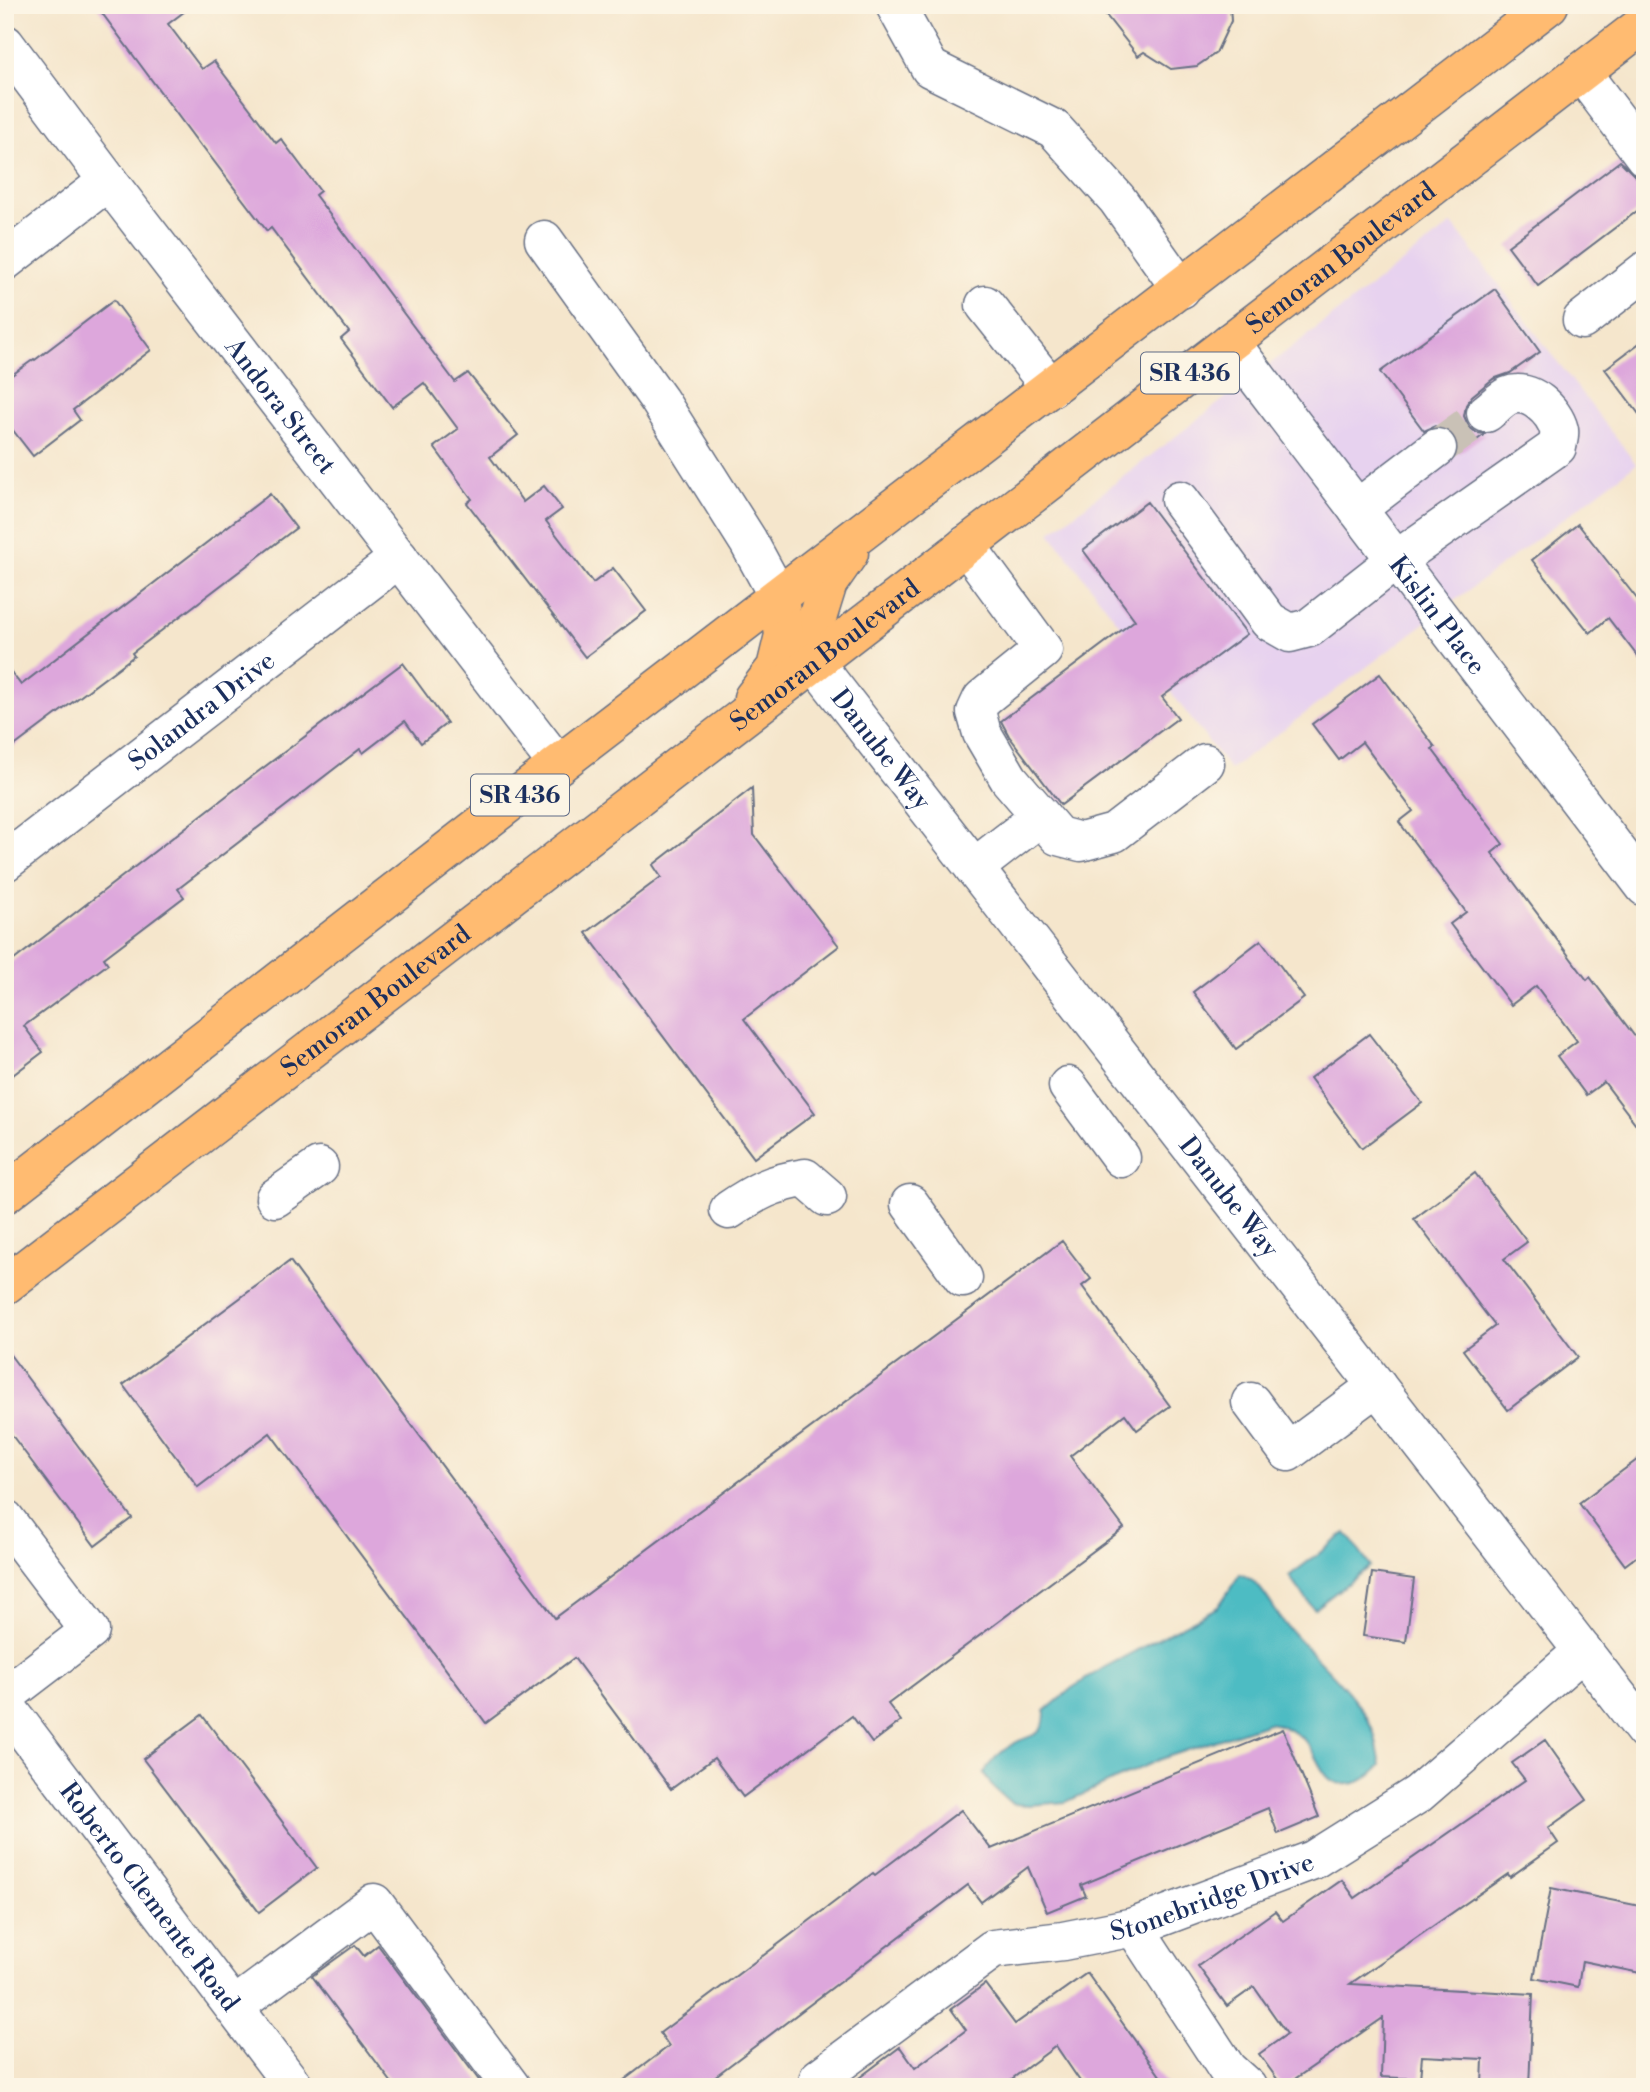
<svg xmlns="http://www.w3.org/2000/svg" width="1650" height="2092" viewBox="0 0 1650 2092" font-family="'Libre Bodoni',serif">
	<style>
		.built { fill: #e7d2ef }
		.water { fill: #4dbcc3; stroke: #347690; stroke-width: 2 }
		.building { fill: #dda7dc }
		.lines { fill: none; stroke-linecap: round; stroke-linejoin: round }
		.minor-tunnel { stroke: #c9c1b6; stroke-width: 38; stroke-dasharray: 38 19; stroke-linecap: butt }
		.minor-casing { stroke: #676f84; stroke-width: 41 }
		.major-casing { stroke: #676f84; stroke-width: 41 }
		.minor { stroke: #fff; stroke-width: 38 }
		.major { stroke: #ffbb71; stroke-width: 38 }
		.labels { text-anchor: middle; stroke-width: 7; stroke-linejoin: round; paint-order: stroke }
		.shield { fill: #fcf5e5; stroke: #5e6a86; stroke-width: 2 }
		.shield-label { font-size: 24px; font-weight: bold; fill: #1b2f5e }
		.street-label { font-size: 26px; fill: #1b2f5e; stroke: #fcf5e5 }
	</style>
	<rect width="100%" height="100%" fill="#fcf5e5"/>
	<filter id="ink" filterUnits="userSpaceOnUse"><feTurbulence type="fractalNoise" baseFrequency=".0143" numOctaves="2"/><feDisplacementMap in="SourceGraphic" scale="14" xChannelSelector="R" yChannelSelector="G"/><feConvolveMatrix kernelMatrix="1 2 1 2 8 2 1 2 1" color-interpolation-filters="sRGB"/></filter>
	<filter id="wash" filterUnits="userSpaceOnUse"><feTurbulence type="fractalNoise" baseFrequency=".00686" numOctaves="4" result="noise"/><feDisplacementMap in="SourceGraphic" scale="28" xChannelSelector="R" yChannelSelector="G"/><feGaussianBlur stdDeviation="1.57" result="paint"/><feColorMatrix in="noise" values="0 0 0 0 0 0 0 0 0 0 0 0 0 0 0 0 0 1.4 0 .05"/><feComposite in="paint" operator="in"/></filter>
	<g filter="url(#wash)">
		<rect width="100%" height="100%" fill="#f5e6cc"/>
		<polygon class="built" points="1452,224 1636,464 1230,770 1050,533"/>
		<g class="water">
			<polygon points="1346,1533 1370,1566 1314,1609 1289,1576"/>
			<path d="M1240,1574c23,8 31,34 46,51 28,34 66,62 86,103 5,11 6,25 9,37 -8,9 -20,18 -32,19 -30,3 -29,-31 -47,-46 -10,-8 -21,-14 -34,-15l-110,37 -92,42 -36,3 -18,-1 -21,-19 -7,-12c7,-13 16,-21 29,-29 18,-11 32,-5 32,-33l27,-23 33,-21 113,-60z"/>
		</g>
		<g id="blocks">
			<g class="building">
				<polygon points="96,5 193,5 168,24 202,69 214,61 276,143 281,139 320,191 315,195 455,382 468,373 518,435 490,457 523,502 544,486 562,509 546,521 593,583 613,568 646,611 585,657 467,503 472,499 434,447 458,429 424,383 392,407 341,339 349,332 271,228 267,231 203,147 202,148"/>
				<polygon points="1098,5 1230,5 1231,21 1216,53 1197,66 1171,69 1144,52 1138,56"/>
				<polygon points="1620,161 1636,177 1645,179 1645,205 1538,286 1508,246"/>
				<polygon points="1495,289 1540,352 1510,373 1493,379 1472,396 1466,405 1464,416 1469,427 1477,433 1485,434 1458,454 1459,445 1454,434 1446,428 1435,426 1424,431 1380,372"/>
				<polygon points="114,300 151,350 73,410 80,420 33,456 5,420 5,380 34,359 35,360"/>
				<polygon points="1645,339 1645,422 1605,369"/>
				<polygon points="270,494 296,528 132,653 134,656 5,753 5,664 21,685"/>
				<polygon points="1147,502 1247,634 1162,697 1178,718 1061,805 1009,736 1001,721 1135,620 1083,550"/>
				<polygon points="1578,524 1645,609 1645,666 1608,618 1590,633 1532,560"/>
				<polygon points="403,663 447,723 421,743 405,721 363,753 360,749 178,889 184,897 104,958 108,964 24,1026 43,1052 5,1081 5,967 247,780"/>
				<polygon points="1380,674 1435,747 1432,749 1503,844 1492,853 1587,980 1590,977 1645,1050 1645,1136 1604,1082 1586,1095 1557,1056 1577,1041 1536,986 1511,1005 1450,924 1466,912 1399,822 1413,811 1362,742 1339,760 1312,724"/>
				<polygon points="752,788 754,835 839,946 744,1019 815,1113 754,1158 586,933 661,877 653,865"/>
				<polygon points="1261,940 1304,998 1236,1049 1193,992"/>
				<polygon points="1369,1034 1422,1103 1362,1148 1310,1078"/>
				<polygon points="1475,1173 1527,1242 1504,1259 1578,1357 1508,1410 1463,1350 1495,1326 1414,1219"/>
				<polygon points="1062,1241 1091,1279 1082,1286 1170,1406 1137,1430 1125,1414 1070,1456 1124,1528 888,1704 901,1721 872,1743 852,1716 743,1797 714,1758 671,1789 574,1658 486,1723 270,1433 198,1487 123,1385 290,1261 555,1618"/>
				<polygon points="5,1348 132,1518 95,1546 5,1426"/>
				<polygon points="1645,1454 1645,1550 1625,1565 1579,1503"/>
				<polygon points="1372,1573 1414,1579 1406,1642 1363,1636"/>
				<polygon points="202,1715 317,1868 259,1912 143,1759"/>
				<polygon points="1283,1729 1319,1817 1278,1834 1268,1808 1081,1885 1086,1896 1047,1912 1028,1867 981,1902 968,1885 701,2087 615,2087 669,2046 660,2033 873,1873 875,1875 961,1810 991,1849"/>
				<polygon points="1545,1740 1587,1800 1548,1828 1558,1843 1510,1877 1508,1874 1350,1984 1533,1994 1529,2087 1482,2085 1483,2059 1422,2056 1420,2079 1381,2077 1383,2018 1283,2087 1259,2054 1287,2034 1254,1987 1227,2006 1198,1966 1275,1911 1283,1921 1342,1880 1355,1898 1525,1780 1512,1763"/>
				<polygon points="1551,1888 1645,1907 1645,1974 1582,1961 1578,1987 1534,1978"/>
				<polygon points="355,1945 364,1956 378,1945 484,2087 395,2087 312,1976"/>
				<polygon points="1087,1973 1168,2087 1084,2087 1056,2046 1001,2087 847,2087 900,2047 915,2068 966,2030 951,2009 985,1984 1015,2024"/>
			</g>
		</g>
	</g>
	<g filter="url(#ink)">
		<use href="#blocks" fill-opacity="0" stroke="#676f84" stroke-width="2"/>
		<g class="lines">
			<polyline class="minor-tunnel" points="1437,448 1486,413"/>
			<g class="minor-casing">
				<g id="minor">
					<polyline points="895,5 930,68 1054,129 1117,199 1181,289"/>
					<path id="s1" d="M5,44l103,137 450,584"/>
					<polyline points="1581,72 1645,157"/>
					<polyline points="544,240 659,400 748,541 779,598"/>
					<polyline points="5,261 108,181"/>
					<polyline points="985,305 1051,388"/>
					<polyline points="1582,320 1645,271"/>
					<path id="s2" d="M1230,342l415,545"/>
					<path d="M1180,500l89,121 21,12 19,-5 87,-68 161,-113c1,-6 3,-11 2,-17 -5,-19 -29,-43 -51,-34 -7,3 -15,12 -22,17"/>
					<polyline points="1357,509 1437,448"/>
					<polyline points="966,545 1043,650 982,699 976,712 982,733 1009,779 1058,836 1081,842 1114,833 1205,763"/>
					<path id="s3" d="M814,662l831,1069"/>
					<path id="s4" d="M5,862l394,-304"/>
					<polyline points="974,868 1041,816"/>
					<polyline points="1068,1086 1121,1158"/>
					<polyline points="275,1198 319,1167"/>
					<polyline points="910,1204 963,1278"/>
					<path d="M729,1210c28,-19 43,-27 76,-32l22,19"/>
					<polyline points="1251,1402 1288,1452 1377,1386"/>
					<polyline points="5,1519 90,1631 5,1696"/>
					<path id="s5" d="M5,1705l289,382"/>
					<polyline points="1134,1927 1227,2069 1247,2087"/>
					<polyline points="234,2007 374,1903 511,2087"/>
					<path id="s6" d="M817,2087l2,-9 174,-129 70,-8 71,-14 179,-67 105,-66 165,-143"/>
				</g>
			</g>
			<g class="major-casing">
				<g id="major">
					<polyline points="814,662 814,628 828,583 849,553"/>
					<polyline points="753,698 776,668 784,635 779,598"/>
					<polyline points="5,1194 558,765 1549,5"/>
					<path id="s7" d="M5,1285l1640,-1262"/>
				</g>
			</g>
			<use href="#minor" class="minor"/>
			<use href="#major" class="major"/>
		</g>
	</g>
	<g class="labels">
		<g class="shield">
			<rect x="1141" y="352.5" width="98" height="41" rx="5"/>
			<rect x="471" y="774.5" width="98" height="41" rx="5"/>
		</g>
		<g class="shield-label">
			<text x="1190" y="381">SR 436</text>
			<text x="520" y="803">SR 436</text>
		</g>
		<g class="street-label">
			<text dy="9" stroke="none"><textPath href="#s7" startOffset="1685">Semoran Boulevard</textPath></text>
			<text dy="9" stroke="none"><textPath href="#s1" startOffset="455">Andora Street</textPath></text>
			<text dy="9" stroke="none"><textPath href="#s2" startOffset="343">Kislin Place</textPath></text>
			<text dy="9" stroke="none"><textPath href="#s7" startOffset="1034">Semoran Boulevard</textPath></text>
			<text dy="9" stroke="none"><textPath href="#s4" startOffset="248">Solandra Drive</textPath></text>
			<text dy="9" stroke="none"><textPath href="#s3" startOffset="110">Danube Way</textPath></text>
			<text dy="9" stroke="none"><textPath href="#s7" startOffset="467">Semoran Boulevard</textPath></text>
			<text dy="9" stroke="none"><textPath href="#s3" startOffset="677">Danube Way</textPath></text>
			<text dy="9" stroke="none"><textPath href="#s6" startOffset="452">Stonebridge Drive</textPath></text>
			<text dy="9" stroke="none"><textPath href="#s5" startOffset="240">Roberto Clemente Road</textPath></text>
		</g>
	</g>
	<rect width="1650" height="2092" fill="none" stroke="#fcf5e5" stroke-width="28"/>
</svg>
